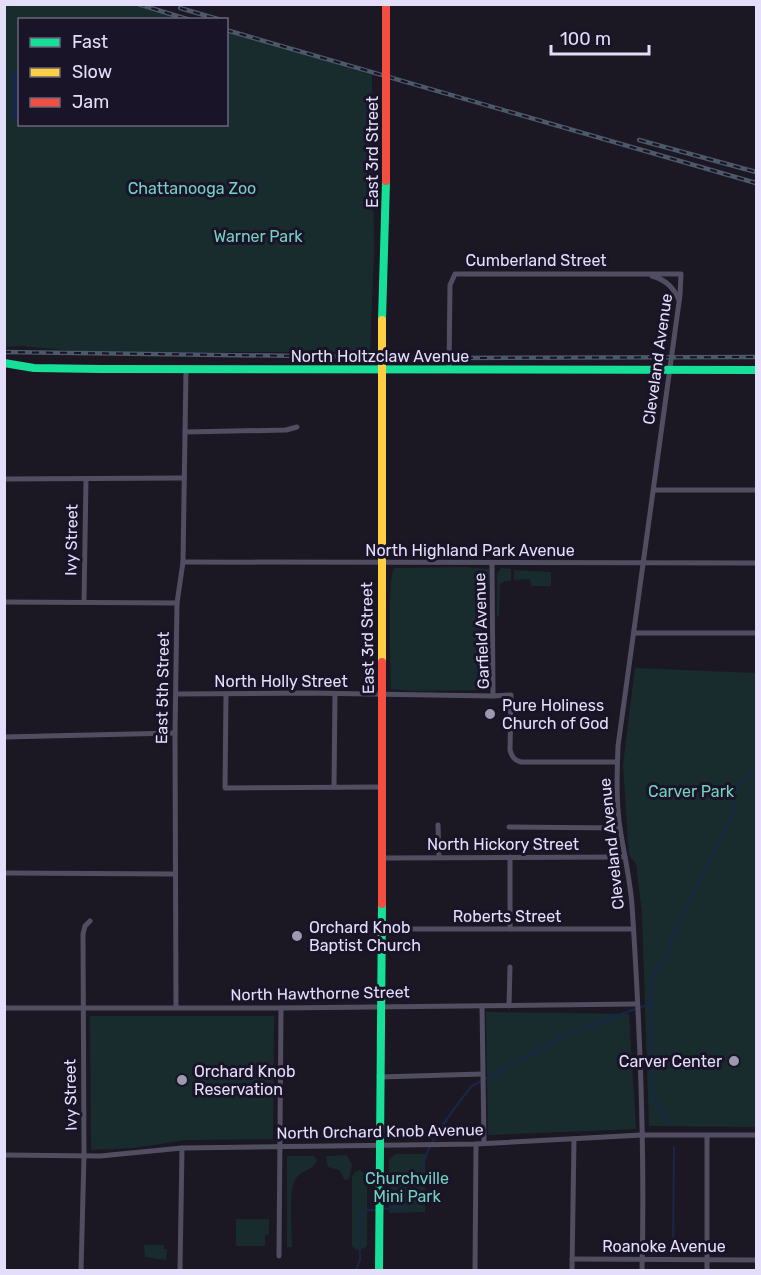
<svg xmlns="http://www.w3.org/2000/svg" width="761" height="1275" viewBox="0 0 761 1275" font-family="Rubik,sans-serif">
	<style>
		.green { fill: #182c2e }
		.water { fill: #182747 }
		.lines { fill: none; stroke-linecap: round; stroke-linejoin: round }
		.stream { stroke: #182747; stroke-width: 2 }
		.street { stroke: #514e61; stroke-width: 5 }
		.fast { stroke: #16e098; stroke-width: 8 }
		.slow { stroke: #ffcf43; stroke-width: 8 }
		.jam { stroke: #f24e42; stroke-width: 8 }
		.rail-casing { stroke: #4b5969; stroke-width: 4.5 }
		.rail { stroke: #191427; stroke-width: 2; stroke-dasharray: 7; stroke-linecap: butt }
		.jam-bridge { stroke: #f24e42; stroke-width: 8 }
		.poi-dot { fill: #9e99af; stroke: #191427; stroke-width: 2 }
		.labels { text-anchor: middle; stroke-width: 6; stroke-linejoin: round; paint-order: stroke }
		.street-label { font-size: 16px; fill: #e4defa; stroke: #191427 }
		.park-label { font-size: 16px; fill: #73d1c2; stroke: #191427 }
		.poi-label { font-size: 16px; fill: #e4defa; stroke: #191427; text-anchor: start }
	</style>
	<rect width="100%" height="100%" fill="#1b1823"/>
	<g class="green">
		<polygon points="4,5 133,5 184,19 20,20 20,124 226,124 227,32 372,75 374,252 370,352 88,352 22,346 5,347"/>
		<path d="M465,567l25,2 -3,34h-4v43h7v44l-79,1 -20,-2c0,-21 -4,-108 3,-121z"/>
		<polygon points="501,568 511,569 511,581 505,581 500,584 499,616 497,616 497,573"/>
		<polygon points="514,570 551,572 551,586 531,586 530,579 514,580"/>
		<polygon points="635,668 756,673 756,1127 649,1126 642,913 636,864 629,855 623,765"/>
		<polygon points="486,1012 629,1014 636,1129 488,1135"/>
		<polygon points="90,1016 274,1016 273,1139 186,1140 134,1148 91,1150"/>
		<polygon points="395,1154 425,1154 425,1212 389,1213 389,1160"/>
		<polygon points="347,1155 352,1165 349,1179 345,1180 339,1170 328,1167 326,1156"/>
		<path d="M287,1156h27l3,5c-4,9 -15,9 -21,17 -8,11 -4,52 -4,66v3h-5z"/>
		<polygon points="360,1170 367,1176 367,1245 365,1248 356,1250 352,1246 352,1177 355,1172"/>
		<polygon points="236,1219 269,1219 269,1234 265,1235 265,1246 236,1246"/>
		<polygon points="144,1245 164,1245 164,1249 167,1249 166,1260 145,1257"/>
	</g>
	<polygon class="water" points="19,71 19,120 12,120 12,71"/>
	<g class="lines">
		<g class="stream">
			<polyline points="669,1124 663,1111 652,1098 652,987 655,973 665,957 686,907 733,814 733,790 749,775 756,771"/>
			<path d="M382,1209l26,-1c11,-17 12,-39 20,-57 8,-18 31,-50 44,-65l97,-53 83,-30"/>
			<polyline points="673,1251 674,1147"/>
			<polyline points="356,1270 360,1260 359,1214 365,1210 376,1210"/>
		</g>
		<g class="street">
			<path d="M652,276c14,4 21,11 27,24"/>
			<path d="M449,369l1,-84 5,-11h226l-1,21 -62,451c-1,28 -2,55 2,82 4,26 10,51 12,77 8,121 13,244 10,365"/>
			<polyline points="185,432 286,430 297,427"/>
			<polyline points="4,479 184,478"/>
			<polyline points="654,490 756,490"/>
			<polyline points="183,562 756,563"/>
			<path d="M492,563l1,133 18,-1 -1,55c2,7 4,10 11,12h96"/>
			<polyline points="4,602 177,603"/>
			<polyline points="84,602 86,479"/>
			<polyline points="634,633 756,633"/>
			<polyline points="176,694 307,693 493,696"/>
			<polyline points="226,694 225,788 382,787"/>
			<polyline points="4,737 175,733"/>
			<polyline points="334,787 335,694"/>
			<polyline points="438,825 439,857"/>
			<polyline points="509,827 620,828"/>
			<polyline points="382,858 625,857"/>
			<polyline points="4,873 175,874"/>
			<polyline points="381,929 633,929"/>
			<polyline points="510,929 510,857"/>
			<polyline points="482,1006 484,1143"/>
			<polyline points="509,1006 510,967"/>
			<polyline points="4,1008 281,1008 636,1004"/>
			<polyline points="176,1008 175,733 177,603 183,562 186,369"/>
			<polyline points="379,1077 482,1074"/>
			<polyline points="4,1155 100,1156 182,1148 476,1144 642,1135 756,1135"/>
			<polyline points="279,1256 281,1008"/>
			<polyline points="572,1259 756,1260"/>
			<polyline points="81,1270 84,1156 83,934 85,926 90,921"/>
			<polyline points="180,1270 182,1148"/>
			<polyline points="475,1270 476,1144"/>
			<polyline points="572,1270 574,1139"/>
			<polyline points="707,1270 707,1135"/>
		</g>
		<g class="fast">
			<polyline points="382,320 386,181"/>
			<polyline points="4,363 34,368 101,369 756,370"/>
			<polyline points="379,1270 382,904"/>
		</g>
		<polyline class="slow" points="382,662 382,320"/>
		<polyline class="jam" points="382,662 382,904"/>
		<g class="rail-casing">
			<g id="rail">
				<polyline points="138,4 190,20"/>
				<polyline points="180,8 221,20"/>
				<polyline points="226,30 756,183"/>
				<polyline points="639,140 756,172"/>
				<polyline points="4,352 449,358 756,357"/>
			</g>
		</g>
		<use href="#rail" class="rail"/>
		<polyline class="jam-bridge" points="386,4 386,181"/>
	</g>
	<g class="poi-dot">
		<circle cx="490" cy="714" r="6"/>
		<circle cx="297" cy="936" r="6"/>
		<circle cx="734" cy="1061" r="6"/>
		<circle cx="182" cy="1080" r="6"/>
	</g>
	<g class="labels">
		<g class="street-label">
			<text transform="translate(372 152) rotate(-90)" y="6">East 3rd Street</text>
			<text x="536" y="266">Cumberland Street</text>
			<text x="380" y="362">North Holtzclaw Avenue</text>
			<text transform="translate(657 359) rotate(-82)" y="6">Cleveland Avenue</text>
			<text transform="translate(71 540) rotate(-89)" y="6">Ivy Street</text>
			<text x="470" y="556">North Highland Park Avenue</text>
			<text transform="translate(481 631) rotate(-92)" y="6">Garfield Avenue</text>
			<text transform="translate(367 638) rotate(-91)" y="6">East 3rd Street</text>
			<text x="281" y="687">North Holly Street</text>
			<text transform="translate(162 688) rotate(-89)" y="6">East 5th Street</text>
			<text x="503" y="850">North Hickory Street</text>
			<text transform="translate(611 844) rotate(-96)" y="6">Cleveland Avenue</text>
			<text x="507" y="922">Roberts Street</text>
			<text transform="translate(320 993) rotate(-1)" y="6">North Hawthorne Street</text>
			<text transform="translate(70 1095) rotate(-91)" y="6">Ivy Street</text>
			<text transform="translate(380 1131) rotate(-1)" y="6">North Orchard Knob Avenue</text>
			<text x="664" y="1252">Roanoke Avenue</text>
		</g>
		<g class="park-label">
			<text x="192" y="194">Chattanooga Zoo</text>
			<text x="258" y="242">Warner Park</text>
			<text x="691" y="797">Carver Park</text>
			<text x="407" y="1184">Churchville<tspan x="407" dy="18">Mini Park</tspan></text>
		</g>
		<g class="poi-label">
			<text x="502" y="711">Pure Holiness<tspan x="502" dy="18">Church of God</tspan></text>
			<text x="309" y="933">Orchard Knob<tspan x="309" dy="18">Baptist Church</tspan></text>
			<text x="722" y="1067" text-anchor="end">Carver Center</text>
			<text x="194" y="1077">Orchard Knob<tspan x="194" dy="18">Reservation</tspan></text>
		</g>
	</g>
	<rect width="761" height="1275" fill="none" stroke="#e4defa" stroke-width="12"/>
	<rect x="18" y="18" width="210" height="108" fill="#191427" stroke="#6a657b" stroke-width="1.5"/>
	<rect x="30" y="38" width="30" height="9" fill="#16e098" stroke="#6a657b" stroke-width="1.5"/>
	<text x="72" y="48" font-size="18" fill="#e4defa">Fast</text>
	<rect x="30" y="68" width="30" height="9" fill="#ffcf43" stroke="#6a657b" stroke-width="1.5"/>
	<text x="72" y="78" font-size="18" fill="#e4defa">Slow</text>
	<rect x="30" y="98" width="30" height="9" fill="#f24e42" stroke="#6a657b" stroke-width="1.5"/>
	<text x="72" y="108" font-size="18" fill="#e4defa">Jam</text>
	<path d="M551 45v9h98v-9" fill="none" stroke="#e4defa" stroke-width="3"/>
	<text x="560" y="45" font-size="18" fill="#e4defa" stroke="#191427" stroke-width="4.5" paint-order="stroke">100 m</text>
</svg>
